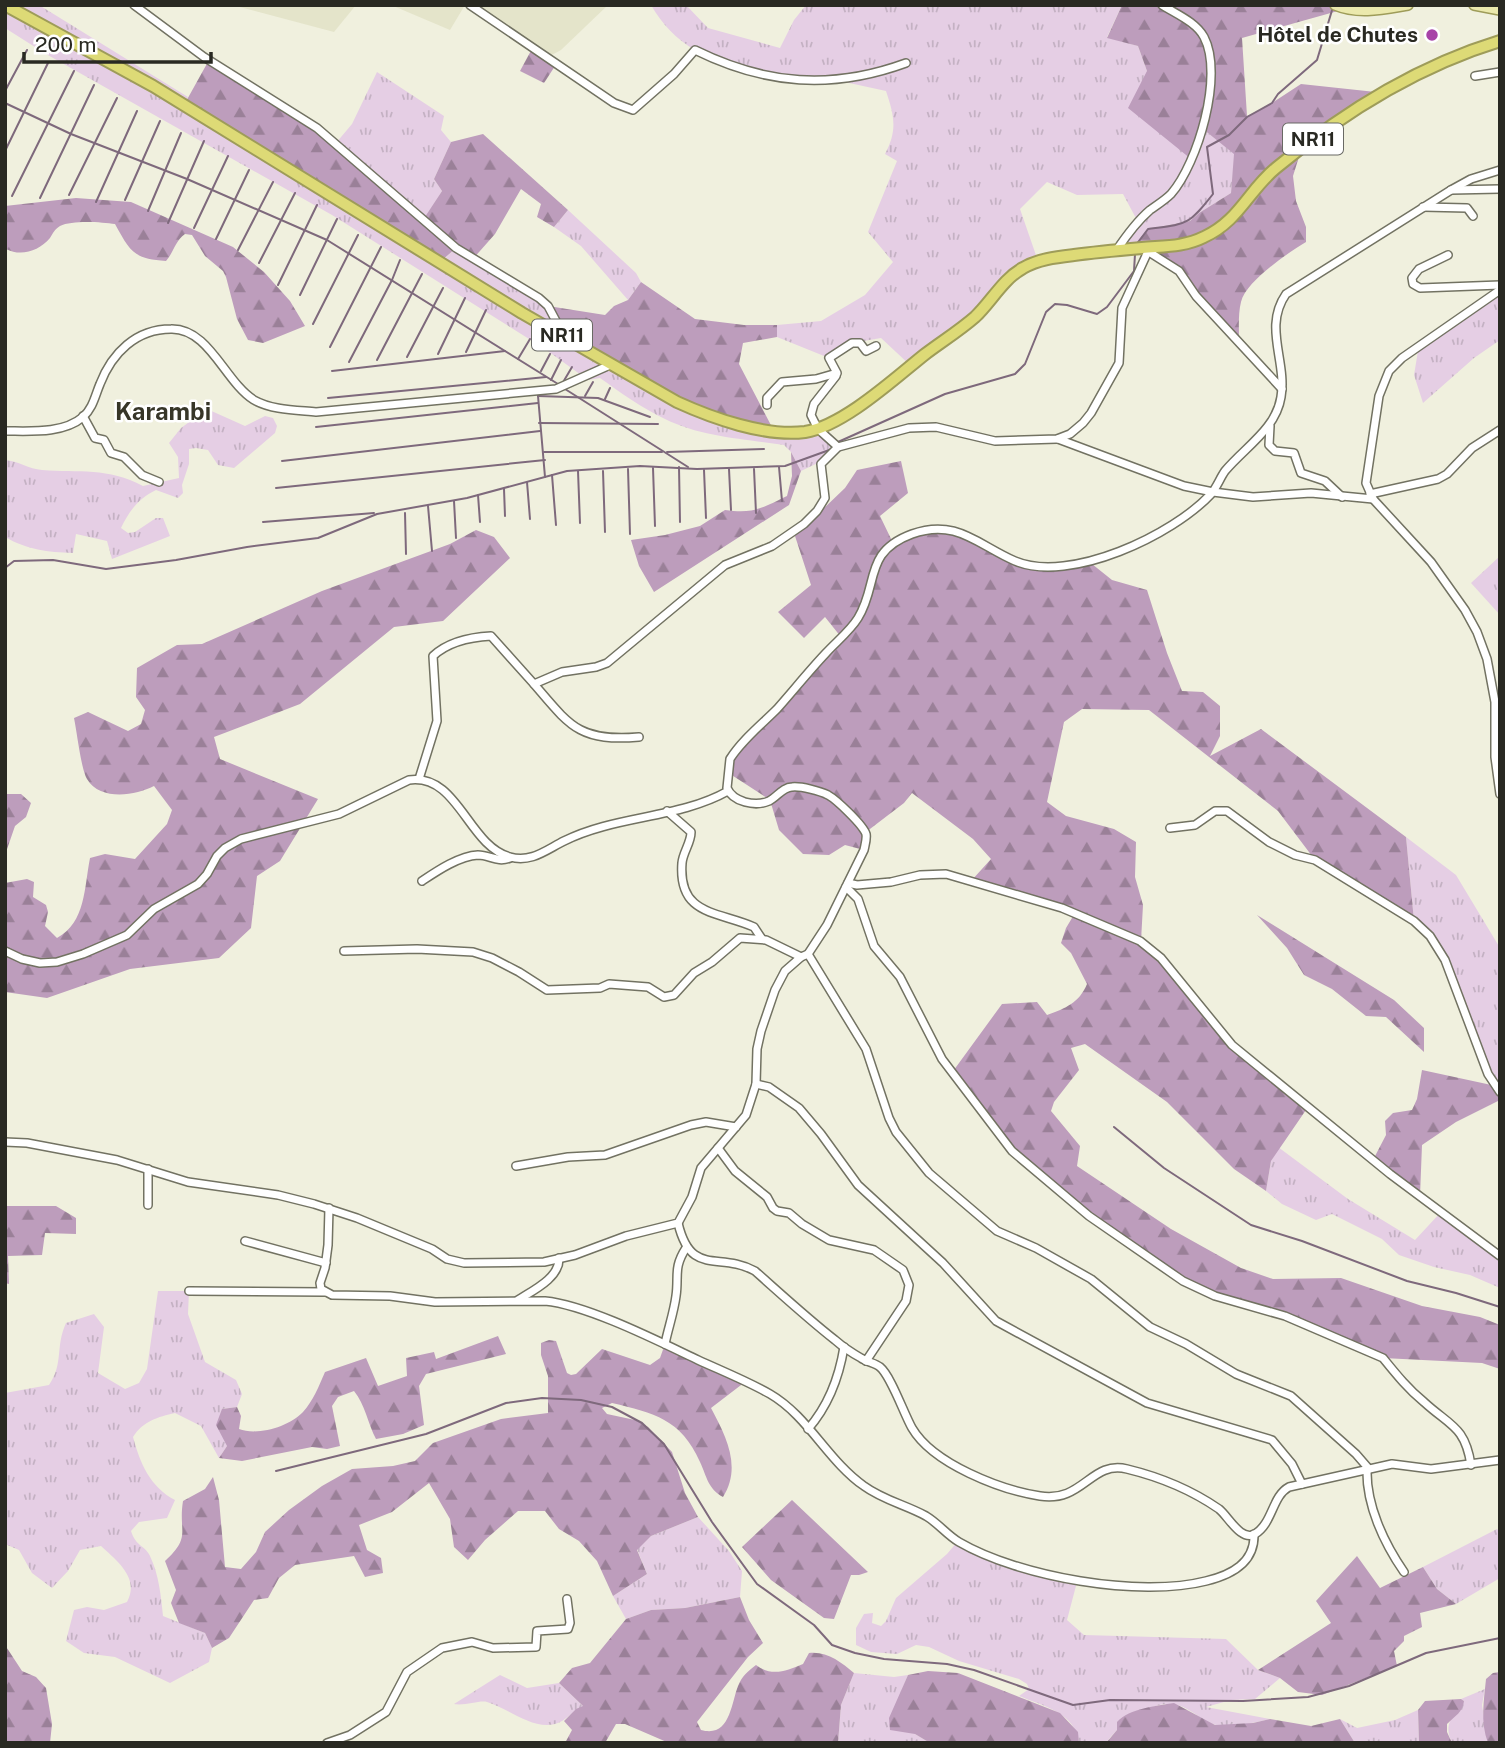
<svg xmlns="http://www.w3.org/2000/svg" width="1505" height="1748" viewBox="0 0 1505 1748" font-family="'Public Sans',sans-serif">
	<style>
		.built { fill: #e4e4ca }
		.grass { fill: url(#grass-tufts) }
		.forest { fill: url(#forest-firs) }
		.lines { fill: none; stroke-linecap: round; stroke-linejoin: round }
		.stream { stroke: #7e697c; stroke-width: 2 }
		.minor-casing { stroke: #727262; stroke-width: 10 }
		.major-casing { stroke: #9e9c59; stroke-width: 12 }
		.highway-casing { stroke: #9e9c59; stroke-width: 14 }
		.minor { stroke: #fff; stroke-width: 7 }
		.major { stroke: #ebe9ad; stroke-width: 9 }
		.highway { stroke: #ddda76; stroke-width: 10 }
		.poi-dot { fill: #a743a8; stroke: #fff; stroke-width: 2.5 }
		.labels { text-anchor: middle; stroke-width: 5; stroke-linejoin: round; paint-order: stroke }
		.shield { fill: #fff; stroke: #696964; stroke-width: 2 }
		.shield-label { font-size: 19px; font-weight: bold; fill: #292922 }
		.poi-label { font-size: 21px; font-weight: bold; fill: #292922; stroke: #fff; text-anchor: end }
		.quarter-label { font-size: 24px; font-weight: bold; fill: #373628; stroke: #fff }
	</style>
	<defs>
		<pattern id="grass-tufts" width="24" height="20" patternUnits="userSpaceOnUse" patternTransform="scale(1.75)"><rect width="24" height="20" fill="#e5cee4"/><path d="M3 7l-1-3M5 7V3M7 7l1-3M15 17l-1-3M17 17v-4M19 17l1-3" fill="none" stroke="#c4b1c3"/></pattern>
		<pattern id="forest-firs" width="22" height="20" patternUnits="userSpaceOnUse" patternTransform="scale(1.75)"><rect width="22" height="20" fill="#bd9dbc"/><path d="M5 1l3.5 6h-7zM16 11l3.5 6h-7z" fill="#9a8098"/></pattern>
	</defs>
	<rect width="100%" height="100%" fill="#f0f0de"/>
	<g class="built">
		<polygon points="232,5 356,5 334,32"/>
		<polygon points="391,5 465,5 450,30"/>
		<polygon points="470,5 608,5 561,50 548,57"/>
	</g>
	<g class="grass">
		<path d="M5,5h34l149,92 -4,7 256,159 16,-15 92,58 226,125 44,-2 20,18 -14,13 -23,11 -10,-19 -7,-7c-39,-6 -83,-8 -119,-26 -23,-11 -44,-26 -65,-41l-12,2 -43,-31 -213,-134 -286,-161 -41,-26z"/>
		<path d="M651,5h35l22,23 72,20 14,-28 12,-15h316l-15,32 31,9 9,25 56,58 32,25 -4,39 -32,20 -9,8 -42,8 -6,19 -26,3 22,-29 -15,-28 -46,1 -30,-13 -27,27 18,52 -15,6 -44,46 -68,53 -30,-28 -29,5 -23,15 -52,-21v-12l44,-4 44,-26 28,-33 -25,-30 29,-71 -12,-7c13,-24 9,-39 1,-63l-46,-10 -54,-2 -91,-29c-19,-11 -33,-26 -44,-45z"/>
		<polygon points="377,72 444,116 441,130 451,142 434,179 442,191 424,220 336,143 352,124"/>
		<polygon points="568,210 636,273 641,282 628,300 581,246 554,227"/>
		<polygon points="1500,287 1500,340 1474,358 1423,403 1414,375 1419,345"/>
		<path d="M207,409l38,17 20,-10 8,2 4,8 -2,7 -41,35 -16,-3 -10,-15 -12,-2 -7,1v15l-7,21 1,8 -5,5 -22,-8c-17,8 -27,21 -35,38l7,5 7,-1 21,-14h7l7,18 -58,23 -5,-18 -31,-7 -3,19c-26,-1 -45,-3 -68,-16v-77c13,1 24,9 37,10 37,3 66,-3 101,16l36,-8 -1,-21 -9,-14 12,-15z"/>
		<polygon points="1500,556 1500,615 1471,583"/>
		<polygon points="1406,837 1456,875 1500,948 1500,1092 1490,1079 1445,960 1414,921"/>
		<polygon points="1278,1147 1348,1199 1415,1240 1441,1212 1500,1256 1500,1288 1470,1275 1434,1267 1399,1255 1382,1239 1332,1214 1316,1220 1282,1204 1266,1191 1271,1161"/>
		<path d="M158,1291h31l-1,23 17,48 31,18 6,14 -5,13 -15,2 5,37 -8,12 -18,-32 -26,-13c-17,4 -32,8 -42,24 7,26 17,50 42,63l-8,18 -28,4 -8,9c5,16 14,14 19,25 9,19 11,40 13,60l42,17 7,15 -3,14 -39,21 -55,-26 -31,-4 -18,-12 8,-31 13,-3 17,3 23,-8c13,-24 -10,-41 -26,-56l-21,4 -12,21 -16,17 -20,-15 -13,-23 -14,-6v-151l44,-8c15,-22 6,-38 17,-62l28,-9 10,13 -6,46 27,16 14,-6 8,-14z"/>
		<polygon points="698,1517 729,1551 742,1571 740,1597 685,1608 651,1610 626,1619 613,1596 647,1574 637,1549 651,1536"/>
		<polygon points="1497,1529 1500,1532 1500,1578 1456,1604 1437,1589 1423,1567"/>
		<path d="M958,1541l17,9 102,32 -10,38 17,15 142,4 32,31 22,8 -25,21 -24,1 -25,7 64,12c-17,4 -37,9 -54,6 -12,-2 -21,-13 -33,-18 -26,-12 -62,15 -77,36h-27c-3,-30 -36,-37 -60,-47l10,-7 -2,-5 -8,-5 -60,-18 -30,-14 -13,-2 -19,9 -26,-2 -15,-7v-17l8,-14 9,-1 -1,10 9,3 5,-5 10,-23 51,-44z"/>
		<polygon points="854,1673 894,1677 908,1675 901,1692 915,1734 930,1743 838,1743 841,1705"/>
		<path d="M500,1675l27,13 32,-5 25,24c-12,3 -17,14 -29,17 -23,6 -47,-16 -68,-22 -7,-2 -22,4 -33,2z"/>
		<path d="M1485,1689l-3,16 6,38h-36c-9,-21 1,-25 12,-42l-3,-2z"/>
		<polygon points="1418,1710 1419,1743 1355,1743 1340,1719 1357,1728 1395,1720"/>
	</g>
	<g class="forest">
		<path d="M1122,5h286l-63,4 -103,29 5,78 19,-9 35,-23 84,9 -83,54 -9,29 3,25 10,26v15c-18,11 -60,39 -65,60 -3,12 -2,27 -2,40l-60,-71 -43,-28 12,-14 42,-8 9,-8 32,-20 3,-39 -31,-25 -12,30 -63,-51 19,-37 -9,-25 -31,-8z"/>
		<polygon points="533,47 557,63 544,83 520,71"/>
		<polygon points="209,60 317,128 423,220 442,191 434,179 451,142 483,134 568,210 554,227 537,217 541,204 521,189 495,234 472,260 456,248 439,263 184,105"/>
		<path d="M76,198l55,4 102,45 31,25 26,29 15,25 -42,17 -15,-3 -11,-21 -11,-42 -3,-6 -18,-15 -13,-21 -7,-1c-10,7 -11,18 -19,27 -33,-2 -36,-10 -51,-37 -14,-2 -43,-4 -55,2 -5,3 -7,7 -10,12 -11,13 -29,19 -44,11l-1,-43z"/>
		<polygon points="641,282 695,319 744,325 777,325 777,337 743,343 739,364 774,431 701,413 564,336 548,306 605,315 614,306 628,300"/>
		<path d="M791,452l10,19 -12,34 -135,87 -15,-26 -8,-26 34,-5 35,-9 25,-16c29,4 37,-2 62,-14l5,-20z"/>
		<path d="M901,461l7,32 -28,23 13,27 20,-9 40,-4 79,36 55,-6 25,20 35,10 20,63 15,38 21,1 17,14v30l-10,20 51,-27 145,108 8,84 -99,-61 -37,-49 -129,-101 -67,-1 -18,13 -17,80 19,14 48,13 22,13 -1,35 8,28 -2,36 20,17 61,77 86,72 -37,54 -5,30 -32,-22 -67,-67 -82,-58 -14,4 8,22 -25,32 -3,9 29,35 -3,20 94,63 70,39 32,11 68,-1 81,28 58,11 20,8v44l-18,-6 -99,-5 -98,-42 -89,-28 -107,-72 -77,-65 -61,-77 51,-70 35,-2 10,13c19,-7 32,-12 40,-31l-16,-31 -10,-10 5,-15 9,-15 -103,-33 19,-21 -18,-20 -61,-46 -8,10 -38,29 -2,18 -19,-5 -16,10 -26,-1 -24,-24 -9,-30 -43,-28 3,-13 111,-122 -16,-20 -21,21 -26,-26 33,-27 -16,-49 50,-48 12,-18z"/>
		<path d="M476,530l18,7 16,21 -67,63 -49,6 -94,77 -86,33 6,22 98,40 -38,62 -23,15 -6,52 -32,30 -89,11 -83,29 -42,-6v-109l22,-4 7,3 -1,15 13,8 2,7 -3,14 12,12c29,-16 27,-50 33,-80l15,-4 30,5 32,-35 5,-14 -18,-24c-19,10 -54,15 -67,-7 -6,-10 -10,-47 -13,-61l14,-6 40,19 13,-7 4,-14 -9,-13 1,-29 40,-23 25,-1 120,-53 128,-47z"/>
		<polygon points="5,794 21,794 31,803 26,817 15,826 5,855"/>
		<polygon points="1257,915 1394,1000 1424,1028 1424,1052 1386,1017 1366,1016 1332,989 1304,975 1287,948"/>
		<polygon points="1422,1070 1496,1086 1500,1092 1500,1100 1456,1122 1422,1145 1420,1196 1373,1160 1386,1135 1385,1121 1393,1113 1412,1110 1417,1099"/>
		<polygon points="5,1206 56,1206 76,1218 76,1234 45,1233 42,1255 8,1256 9,1284 5,1283"/>
		<path d="M498,1336l8,18 -80,20 -7,12 5,39 -21,9 -27,5c-8,-15 -11,-35 -22,-48l-16,6 -6,9 8,40 -13,3 -15,-2 -70,14 -23,-3 8,-12 -11,-21 6,-16 15,-2 4,9 -2,13c18,7 50,-2 64,-17 10,-11 16,-26 22,-40l41,-14 12,28 29,-10 -1,-18 28,-6 2,7z"/>
		<path d="M549,1340l7,1 11,32 4,2 5,-1 26,-25 48,16 10,-7 5,-14 80,38 -34,26c15,28 31,59 12,89 -15,-8 -16,-20 -23,-35 -19,-43 -46,-49 -88,-59l-10,5 5,6 28,6 13,7 24,25 13,41 13,24 -47,19 -14,14 10,24 -34,22 -16,-35 -18,-20 -20,-12 -14,-18h-27l-33,29 -17,20 -14,-13 -4,-28 -21,-36 -37,29 -33,13 8,25 14,8 2,15 -18,4 -11,-21 -59,9 -16,13 -11,20 -14,2 -25,38 -17,10 -7,-15 -26,-10 -8,-20 5,-13 -11,-29c27,-25 13,-29 18,-60l22,-12 8,-12 6,23 6,67 16,2 15,-17 9,-20 24,-22 33,-24 30,-17 41,-3 22,-5 18,-18 68,-24 47,-6v-37l-7,-21v-12z"/>
		<polygon points="792,1500 868,1572 859,1575 851,1575 834,1619 824,1618 771,1580 742,1547"/>
		<polygon points="1357,1556 1380,1588 1423,1567 1437,1589 1456,1604 1420,1613 1422,1627 1404,1636 1404,1641 1394,1651 1397,1666 1322,1695 1298,1692 1280,1678 1258,1670 1331,1623 1316,1601"/>
		<path d="M740,1597l9,23 14,23 -15,14 -51,65 4,8c29,8 30,-26 37,-44 4,-10 10,-15 18,-21 16,12 30,6 47,-1l6,-11c18,-2 32,9 45,20l-13,32 -3,38h-169l-44,-19h-9l-11,19h-40l7,-13 -8,-9 12,-12 7,-3 -24,-23 13,-15 18,-5 36,-44 25,-9 34,-2z"/>
		<polygon points="5,1645 22,1671 36,1677 46,1688 52,1724 50,1743 5,1743"/>
		<polygon points="928,1671 958,1673 1060,1713 1078,1732 1079,1743 930,1743 915,1734 890,1730 889,1718 908,1675"/>
		<path d="M1500,1672v71h-12c-8,-21 -4,-43 -2,-64l7,-6z"/>
		<path d="M1461,1699l3,2c-1,11 -9,15 -17,23v8l5,11h-33l-1,-33 7,-9z"/>
		<path d="M1174,1703l41,22 38,-2 17,-4 41,7 29,-7 15,24h-249l11,-13v-8c13,-14 39,-16 57,-19z"/>
	</g>
	<g class="lines">
		<g class="stream">
			<polyline points="5,91 27,50"/>
			<polyline points="5,103 71,134 187,179 327,240 558,384"/>
			<polyline points="5,151 48,63"/>
			<polyline points="69,195 117,98"/>
			<polyline points="12,196 74,71"/>
			<polyline points="40,198 94,85"/>
			<polyline points="125,200 160,121"/>
			<polyline points="96,202 137,111"/>
			<polyline points="148,211 181,133"/>
			<polyline points="168,223 204,141"/>
			<polyline points="194,228 228,156"/>
			<polyline points="216,239 249,170"/>
			<path d="M1136,245l12,-16c39,-5 40,-3 65,-35l-6,-47 22,-12 18,-18 25,-14 6,-9 39,-34 16,-53"/>
			<polyline points="238,250 273,182"/>
			<polyline points="259,263 295,193"/>
			<polyline points="278,285 317,205"/>
			<polyline points="300,295 337,219"/>
			<polyline points="313,324 358,235"/>
			<polyline points="330,347 381,247"/>
			<polyline points="466,352 486,310"/>
			<polyline points="438,354 465,298"/>
			<polyline points="407,357 443,288"/>
			<polyline points="518,359 530,339"/>
			<polyline points="377,360 422,274"/>
			<polyline points="349,362 392,280 400,260"/>
			<polyline points="332,371 505,351"/>
			<polyline points="541,371 550,354"/>
			<polyline points="551,380 561,360"/>
			<polyline points="562,384 572,367"/>
			<polyline points="565,389 688,467"/>
			<polyline points="538,396 598,398 650,417"/>
			<polyline points="538,396 545,477"/>
			<polyline points="585,396 593,382"/>
			<polyline points="328,398 546,377"/>
			<polyline points="605,399 610,388"/>
			<polyline points="539,423 658,424"/>
			<polyline points="316,427 538,403"/>
			<polyline points="838,442 945,394 1015,374 1025,364 1046,312 1055,304 1067,305 1097,314 1107,307 1134,271 1135,254"/>
			<polyline points="544,452 662,452"/>
			<polyline points="667,452 764,449"/>
			<polyline points="282,461 540,431"/>
			<polyline points="679,467 680,522"/>
			<polyline points="779,467 782,501"/>
			<polyline points="653,468 655,526"/>
			<polyline points="628,469 630,534"/>
			<polyline points="729,469 731,510"/>
			<polyline points="754,469 756,513"/>
			<polyline points="704,470 706,518"/>
			<polyline points="578,471 580,523"/>
			<polyline points="603,471 605,532"/>
			<polyline points="552,475 556,525"/>
			<polyline points="527,482 530,519"/>
			<polyline points="276,488 545,460"/>
			<polyline points="504,489 505,516"/>
			<polyline points="478,495 480,522"/>
			<polyline points="454,501 456,538"/>
			<polyline points="428,506 432,551"/>
			<polyline points="405,513 406,554"/>
			<polyline points="263,522 374,513"/>
			<polyline points="5,568 14,561 53,560 106,569 176,560 247,547 318,538 377,514 467,498 567,471 640,466 697,469 785,466 832,449"/>
			<polyline points="1114,1127 1164,1168 1251,1225 1302,1241 1407,1281 1456,1293 1500,1307"/>
			<polyline points="276,1471 426,1434 506,1403 542,1398 581,1400 612,1407 642,1423 664,1444 712,1522 757,1584 814,1625 832,1645 855,1653 884,1659 947,1664 974,1670 1073,1705 1110,1700 1243,1701 1308,1697 1349,1686 1426,1653 1500,1638"/>
		</g>
		<g class="minor-casing">
			<g id="minor">
				<polyline points="134,5 204,57 317,128 456,248 539,298 548,306 564,336"/>
				<path d="M470,5l144,98 19,7 41,-36 21,-24c71,35 137,40 211,13"/>
				<polyline points="1475,76 1500,72"/>
				<polyline points="1451,190 1500,189"/>
				<polyline points="1423,207 1467,208 1473,216"/>
				<path d="M1116,251c10,-15 20,-29 34,-41 7,-5 15,-10 21,-16 27,-31 53,-119 33,-157 -8,-15 -28,-23 -42,-32"/>
				<polyline points="1149,252 1179,271 1196,296 1282,389"/>
				<polyline points="1448,255 1419,269 1412,278 1413,284 1420,288 1500,285"/>
				<polyline points="1500,290 1402,358 1389,371 1379,396 1366,483 1373,499 1431,562 1465,610 1477,632 1487,659 1495,702 1495,757 1500,794"/>
				<polyline points="836,376 814,404 811,415 818,429 838,447"/>
				<polyline points="767,405 767,398 782,382 816,379 837,373 829,358 852,343 860,343 866,351 876,346"/>
				<polyline points="83,416 95,438 104,440 111,453 124,457 142,475 159,482"/>
				<polyline points="1270,426 1269,445 1275,451 1294,453 1301,473 1325,481 1342,497"/>
				<path d="M5,431c25,0 58,3 78,-14 10,-9 12,-21 17,-33 12,-31 36,-55 71,-55 38,-1 54,53 83,71 18,10 41,10 62,12l240,-23 54,-24"/>
				<polyline points="1058,439 1184,486 1213,492 1253,497 1311,493 1373,499"/>
				<polyline points="1370,494 1438,479 1447,474 1472,448 1500,430"/>
				<path d="M534,684c36,42 45,58 105,53"/>
				<path d="M419,779l18,-58 -4,-65c15,-14 39,-19 58,-20l43,48 28,-12 34,-5 11,-4 118,-98 47,-19 32,-22 13,-13 8,-13 -4,-34 17,-17 71,-19 27,-1 59,14 62,-2 13,-5 13,-11 8,-10 28,-50 3,-55 28,-61"/>
				<path d="M667,811l24,21c0,11 -8,20 -9,31 -4,53 36,48 72,64l8,12"/>
				<polyline points="1170,828 1195,825 1215,811 1227,811 1269,842 1295,855 1315,860 1414,921 1430,936 1445,960 1488,1074 1500,1092"/>
				<path d="M422,881c15,-10 37,-25 56,-26 12,0 19,8 32,3"/>
				<polyline points="848,883 857,885 891,882 920,875 946,874 1062,908 1140,941 1161,958 1232,1045 1390,1174 1500,1256"/>
				<path d="M846,887l12,12 16,47 26,31 42,82 70,92 77,65 94,65 32,15 70,20 98,42c13,16 25,31 41,44 26,24 41,24 47,63"/>
				<path d="M5,951l17,8 18,4 17,-1 26,-8 44,-19 27,-26 44,-25 9,-10 10,-18 8,-8 16,-9 98,-25 70,-34c49,-7 59,66 101,77 21,6 36,-7 54,-16 52,-26 114,-22 164,-50"/>
				<polyline points="344,951 417,949 473,952 492,958 519,972 547,990 600,988 609,984 648,987 664,997 674,995 694,973 712,962 740,938 766,940 801,957"/>
				<polyline points="808,954 866,1049 889,1118 896,1132 929,1173 997,1231 1036,1248 1091,1279 1150,1327 1186,1344 1236,1374 1291,1396 1356,1454 1369,1469"/>
				<polyline points="756,1084 769,1087 799,1108 821,1134 858,1185 943,1263 996,1321 1147,1403 1272,1440 1292,1464 1302,1484"/>
				<path d="M5,1142l22,1 90,17 71,22 90,13 36,9 43,14 75,31 15,10 17,4 80,-1 31,-7 51,-19 52,-13 14,-26 9,-29 45,-53 10,-31 1,-35 4,-18 14,-41 10,-19 16,-14 7,-3 19,-29 37,-75c1,-5 3,-11 2,-16 -3,-9 -29,-34 -38,-39 -8,-4 -27,-9 -36,-8 -9,0 -15,10 -23,14 -14,6 -36,1 -42,-13l3,-29c12,-19 31,-34 47,-50 16,-18 32,-38 49,-56 10,-11 24,-22 32,-35 21,-34 5,-66 54,-84 44,-16 66,11 103,27 55,23 158,-26 196,-67 6,-7 9,-16 14,-23 20,-24 51,-42 56,-74 6,-36 -18,-70 5,-103l165,-104 20,-11 29,-9"/>
				<polyline points="718,1148 735,1171 767,1197 773,1208 777,1211 789,1213 802,1224 829,1240 874,1250 903,1270 909,1285 906,1301 866,1361"/>
				<polyline points="516,1166 568,1157 605,1155 691,1125 706,1122 736,1127"/>
				<polyline points="148,1169 148,1205"/>
				<path d="M329,1208l-1,37 -3,23 -5,15 1,6 11,6 58,1 45,6 110,-1c42,4 113,40 153,59 24,11 49,21 72,34 38,22 58,67 94,92 19,14 42,19 62,30 12,7 21,19 33,26 60,35 181,56 247,39 25,-6 49,-18 48,-47"/>
				<path d="M678,1223c13,55 41,28 77,48 26,23 52,47 80,69 8,7 17,13 26,18 6,4 14,5 19,9 11,9 24,47 32,61 21,36 89,62 128,68 43,7 51,-36 87,-27 33,8 63,20 92,40 9,7 22,33 36,25 18,-11 17,-38 34,-47l103,-23 39,5 69,-9"/>
				<polyline points="245,1241 326,1263"/>
				<polyline points="189,1291 325,1292"/>
				<path d="M518,1300c14,-9 42,-22 41,-42"/>
				<path d="M665,1344c3,-15 9,-32 11,-48 3,-20 -3,-28 10,-48"/>
				<path d="M808,1429c21,-24 31,-51 36,-82"/>
				<path d="M1367,1469c-1,36 17,74 37,103"/>
				<polyline points="327,1743 350,1735 386,1712 407,1672 442,1648 472,1642 493,1648 536,1647 537,1631 568,1629 570,1623 567,1599"/>
			</g>
		</g>
		<g class="major-casing">
			<g id="major">
				<path d="M1335,5c24,10 49,4 73,0"/>
				<polyline points="1474,5 1500,10"/>
			</g>
		</g>
		<g class="highway-casing">
			<path id="highway" d="M5,5l148,81 369,227 155,89c35,16 88,35 128,30 38,-6 89,-53 119,-77 17,-13 35,-24 51,-38 16,-15 28,-38 48,-49 15,-9 34,-11 51,-13 22,-3 45,-5 68,-7 22,-2 42,-1 62,-11 35,-16 44,-46 72,-69 65,-54 142,-102 224,-127"/>
		</g>
		<use href="#minor" class="minor"/>
		<use href="#major" class="major"/>
		<use href="#highway" class="highway"/>
	</g>
	<circle class="poi-dot" cx="1432" cy="35" r="7"/>
	<g class="labels">
		<g class="shield">
			<rect x="1283" y="123.5" width="60" height="31" rx="5"/>
			<rect x="532" y="319.5" width="60" height="31" rx="5"/>
		</g>
		<g class="shield-label">
			<text x="1313" y="146">NR11</text>
			<text x="562" y="342">NR11</text>
		</g>
		<g class="poi-label">
			<text x="1418" y="42">Hôtel de Chutes</text>
		</g>
		<g class="quarter-label">
			<text x="163" y="420">Karambi</text>
		</g>
	</g>
	<rect width="1505" height="1748" fill="none" stroke="#292922" stroke-width="14"/>
	<path d="M24 52v10h187v-10" fill="none" stroke="#292922" stroke-width="3.5"/>
	<text x="35" y="52" font-size="21" fill="#292922" stroke="#ffffff" stroke-width="5" paint-order="stroke">200 m</text>
</svg>
